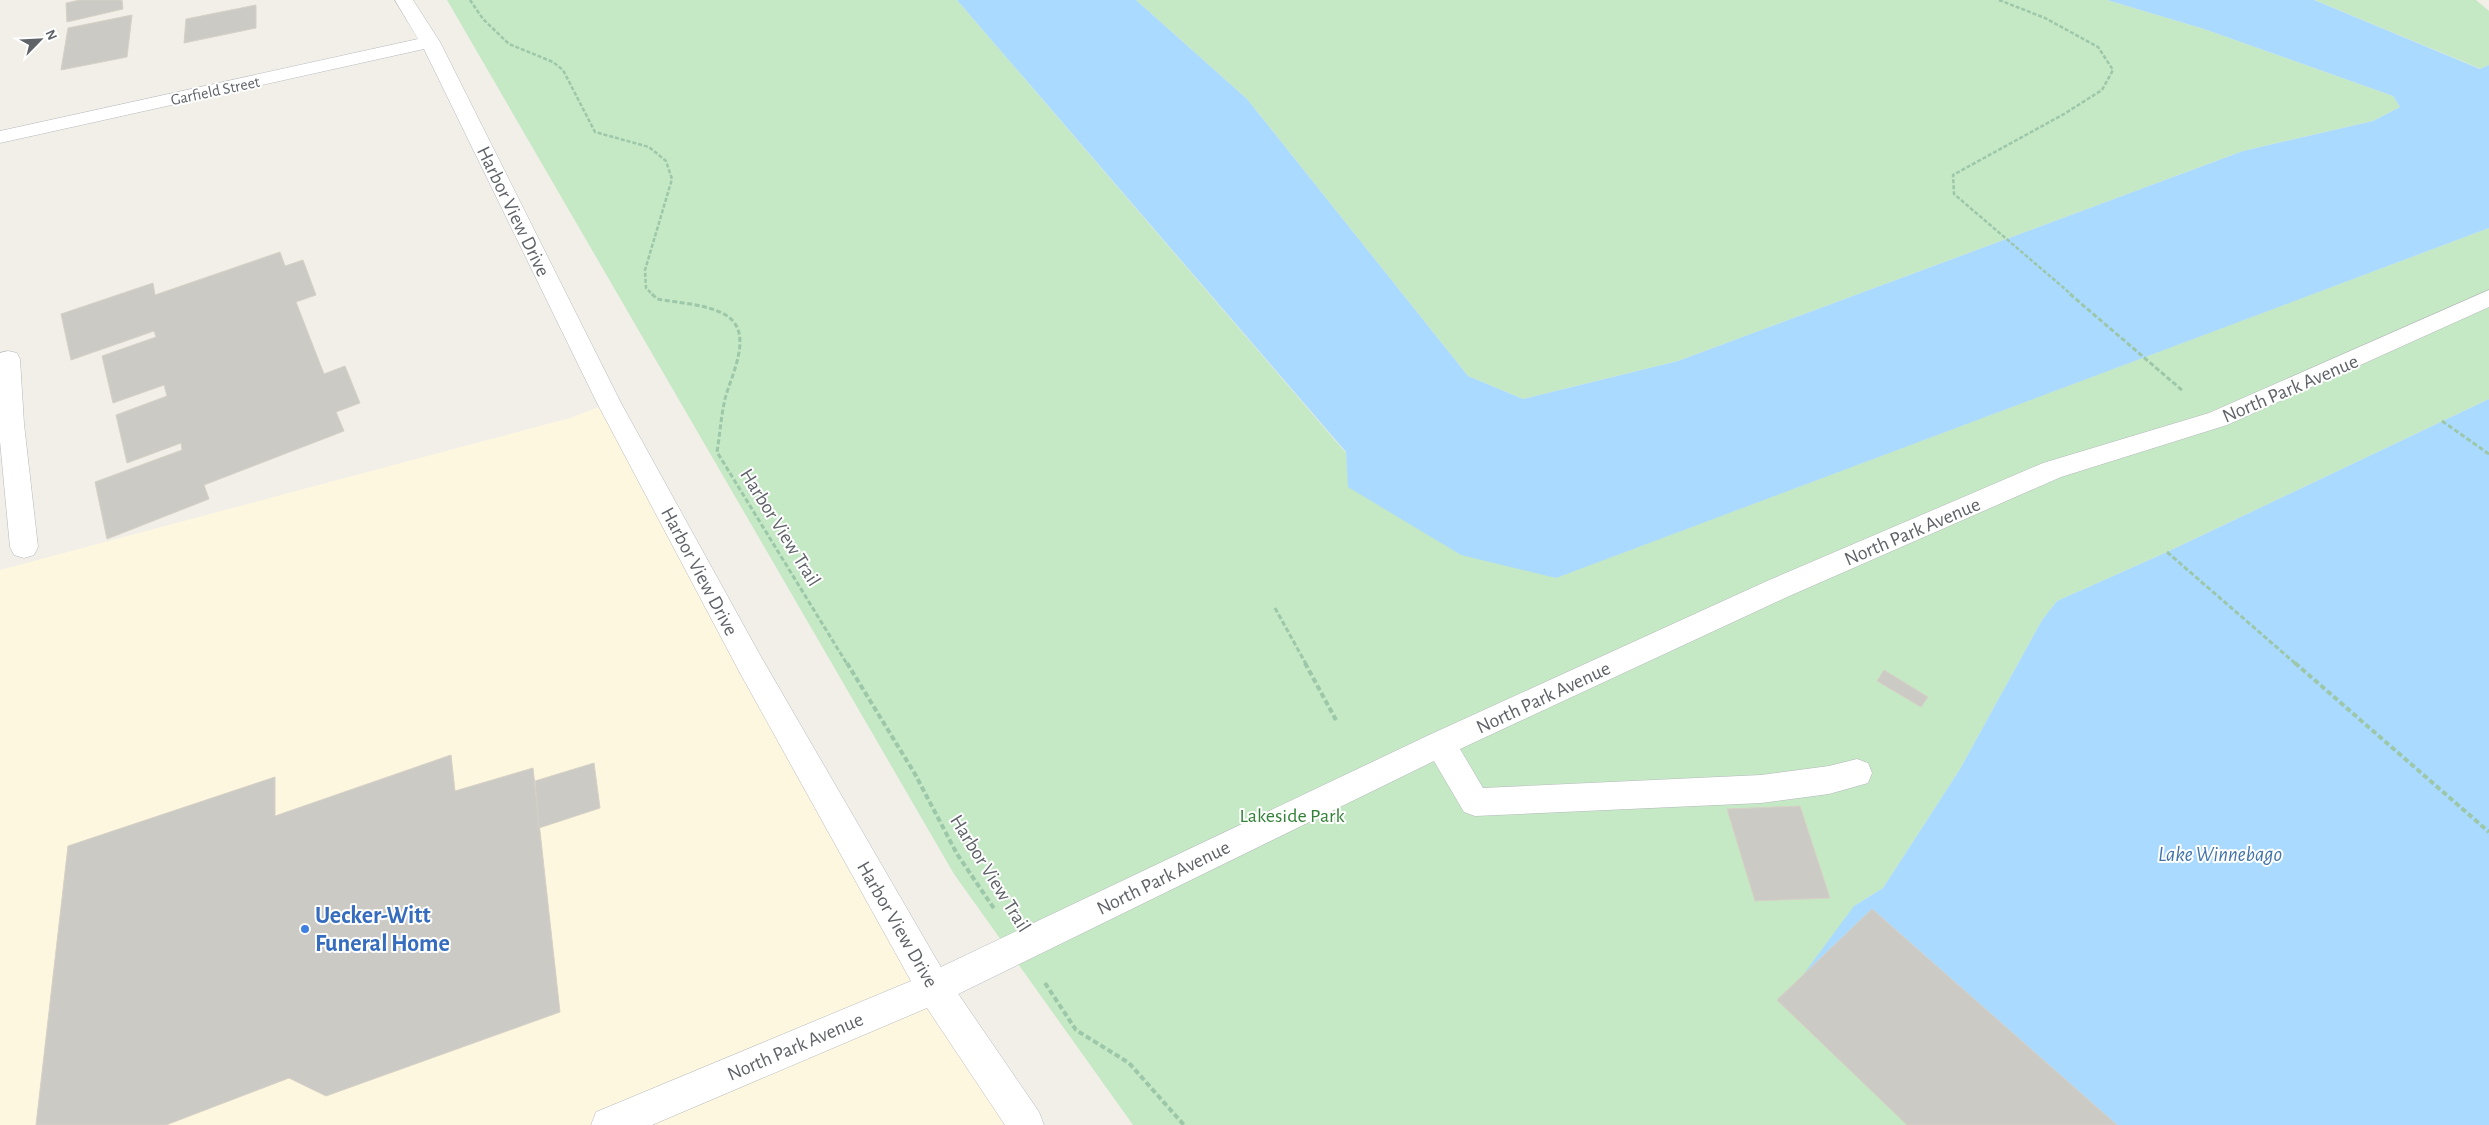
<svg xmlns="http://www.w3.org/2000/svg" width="2489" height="1125" viewBox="0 0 2489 1125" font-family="'Alegreya Sans',sans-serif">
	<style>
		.commercial { fill: #fef7e0 }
		.green { fill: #c5e8c5 }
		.water { fill: #aadaff }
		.building { fill: #cccac5; stroke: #d6d1c6 }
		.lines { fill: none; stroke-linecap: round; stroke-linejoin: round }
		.service-casing { stroke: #b5b8bc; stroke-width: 1 }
		.minor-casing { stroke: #b5b8bc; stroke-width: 1 }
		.path-far2 { stroke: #9cc7a9; stroke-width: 2.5; stroke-dasharray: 4 2; stroke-linecap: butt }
		.path-far1 { stroke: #9cc7a9; stroke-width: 3; stroke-dasharray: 5 2.5; stroke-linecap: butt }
		.path { stroke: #9cc7a9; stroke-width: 4; stroke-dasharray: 5.5 3; stroke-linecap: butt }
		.service { fill: #fff; fill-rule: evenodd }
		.minor { fill: #fff; fill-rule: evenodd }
		.shop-dot { fill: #3f7fe0; stroke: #fff; stroke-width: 2 }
		.labels { text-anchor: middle; stroke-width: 4; stroke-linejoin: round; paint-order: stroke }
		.far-street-label { font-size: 16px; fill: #5f6368; stroke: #fff }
		.street-label { font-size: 20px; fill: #5f6368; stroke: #fff }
		.park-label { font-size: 20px; fill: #348238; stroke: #fff }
		.water-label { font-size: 21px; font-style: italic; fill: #4174aa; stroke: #fff }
		.near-shop-label { font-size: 24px; font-weight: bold; fill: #366cbe; stroke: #fff; text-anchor: start }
	</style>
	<rect width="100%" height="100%" fill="#f1efe8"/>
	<polygon class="commercial" points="609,403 1026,1125 0,1125 0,570 570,418"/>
	<g class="green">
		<polygon points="447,0 957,0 1346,453 1349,487 1555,578 2489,228 2489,399 2167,552 2057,601 2042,620 1960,769 1883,888 1854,906 1912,1125 1133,1125 954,874"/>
		<polygon points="1136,0 2107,0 2204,29 2393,96 2400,107 2373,121 2243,151 1678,361 1523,399 1468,376 1247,99"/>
		<polygon points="2314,0 2476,0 2489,11 2489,65 2481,69"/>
	</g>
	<g class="water">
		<polygon points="957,0 1136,0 1247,99 1468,376 1523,399 1678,361 2243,151 2373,121 2400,107 2393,96 2204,29 2107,0 2314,0 2480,69 2489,65 2489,228 1556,578 1461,555 1348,487 1346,452"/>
		<polygon points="2489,399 2489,1125 1912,1125 1783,1002 1854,906 1883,888 1960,769 2042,620 2057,601 2167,552"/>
	</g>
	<g class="building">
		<polygon points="80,0 122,0 123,9 67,22 66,3"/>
		<polygon points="256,5 256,28 184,43 186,19"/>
		<polygon points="132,15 127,57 61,70 68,28"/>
		<polygon points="280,252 285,266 303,260 316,295 296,302 324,374 345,366 360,403 336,412 344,431 204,485 209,499 107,539 95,482 182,450 181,443 127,463 116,415 167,396 164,385 113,403 102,356 156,337 154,331 71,360 61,314 153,283 155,295"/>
		<polygon points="1884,670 1928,697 1921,707 1877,681"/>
		<polygon points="451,755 455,791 533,768 560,1012 326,1096 289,1078 166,1125 36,1125 68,846 275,777 275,816"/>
		<polygon points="594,763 600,808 539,828 535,781"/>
		<polygon points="1800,806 1830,898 1755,901 1727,809"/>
		<polygon points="1872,909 2117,1125 1907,1125 1777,1000"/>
	</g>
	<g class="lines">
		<g class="service-casing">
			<g id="service">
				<polygon points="2489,290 2489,307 2227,425 2061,477 1787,597 1460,749 1483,788 1761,775 1829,766 1857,759 1868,763 1872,773 1868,783 1829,794 1761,803 1475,816 1464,812 1434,761 946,1000 934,1005 922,1000 917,988 922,976 1429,735 1767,581 2043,463 2209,413"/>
				<polygon points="8,351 17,353 20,359 24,424 38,547 34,555 24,558 14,555 10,547 0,441 0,353"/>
			</g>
		</g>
		<g class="minor-casing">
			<polygon id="minor" points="395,0 413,0 440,42 621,403 760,655 946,976 1039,1112 1044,1125 1005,1125 927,1008 652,1125 591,1125 596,1112 911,981 740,673 597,403 424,49 0,143 0,131 418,39"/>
		</g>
		<g class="path-far2">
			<polyline points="470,0 483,19 509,44 553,62 563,70 595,132 649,147 666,161 672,179 645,270 646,288 653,295"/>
			<polyline points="1999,0 2045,18 2098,47 2113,70 2102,90 2064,114 1953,175 1954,194 2072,295"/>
		</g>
		<g class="path-far1">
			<path d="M652,294l5,5c22,4 48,5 67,15 32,17 7,61 1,85 -4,17 -5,35 -8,53l130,212"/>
			<polyline points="2070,294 2183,391"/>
			<polyline points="2442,421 2489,454"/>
			<polyline points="2167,552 2296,664"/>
			<polyline points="1275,608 1306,664"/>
		</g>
		<g class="path">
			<polyline points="847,663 915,774 957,854 995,910"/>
			<polyline points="1305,663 1336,720"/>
			<polyline points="2295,663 2489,832"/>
			<polyline points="1045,983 1076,1030 1129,1063 1184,1125"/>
		</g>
		<use href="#service" class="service"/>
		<use href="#minor" class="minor"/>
	</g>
	<circle class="shop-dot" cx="305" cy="929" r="5"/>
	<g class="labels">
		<g class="far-street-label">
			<text transform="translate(215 90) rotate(-12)" y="6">Garfield Street</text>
		</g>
		<g class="street-label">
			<text transform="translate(514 211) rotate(64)" y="7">Harbor View Drive</text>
			<text transform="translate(2290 388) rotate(-23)" y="7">North Park Avenue</text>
			<text transform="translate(781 527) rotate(58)" y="7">Harbor View Trail</text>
			<text transform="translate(1912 531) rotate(-23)" y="7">North Park Avenue</text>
			<text transform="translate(700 571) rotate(62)" y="7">Harbor View Drive</text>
			<text transform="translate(1543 697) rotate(-25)" y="7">North Park Avenue</text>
			<text transform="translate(991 873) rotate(58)" y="7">Harbor View Trail</text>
			<text transform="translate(1163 877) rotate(-26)" y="7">North Park Avenue</text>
			<text transform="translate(898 924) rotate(60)" y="7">Harbor View Drive</text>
			<text transform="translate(795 1046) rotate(-23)" y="7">North Park Avenue</text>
		</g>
		<g class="park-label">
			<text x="1292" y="822">Lakeside Park</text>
		</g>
		<g class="water-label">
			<text x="2220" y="861">Lake Winnebago</text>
		</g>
		<g class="near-shop-label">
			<text x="315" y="923">Uecker-Witt<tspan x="315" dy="28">Funeral Home</tspan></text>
		</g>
	</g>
	<g transform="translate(40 40) rotate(66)" stroke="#ffffff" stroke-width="4" paint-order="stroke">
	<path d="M0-4L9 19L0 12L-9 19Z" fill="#5f6368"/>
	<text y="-8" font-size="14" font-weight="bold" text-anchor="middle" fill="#5f6368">N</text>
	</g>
</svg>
